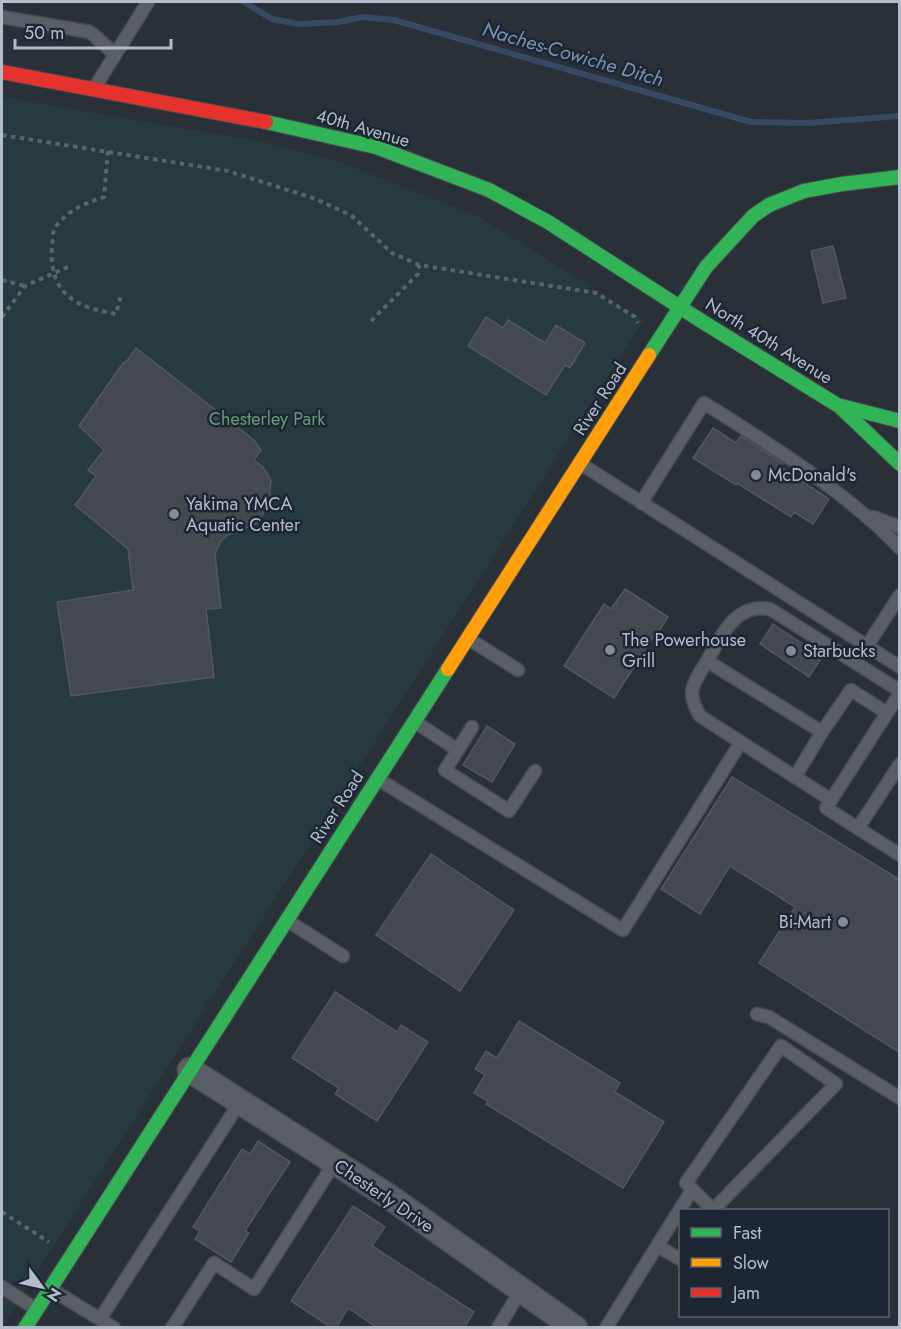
<svg xmlns="http://www.w3.org/2000/svg" width="901" height="1329" viewBox="0 0 901 1329" font-family="Jost,sans-serif">
	<style>
		.green { fill: #273a3e }
		.lines { fill: none; stroke-linecap: round; stroke-linejoin: round }
		.stream { stroke: #384963; stroke-width: 6 }
		.building { fill: #444950; stroke: #52575f; stroke-width: 1.5 }
		.lane-casing { stroke: #484c53; stroke-width: 15 }
		.street-casing { stroke: #484c53; stroke-width: 27 }
		.fast-casing { stroke: #484c53; stroke-width: 16 }
		.slow-casing { stroke: #484c53; stroke-width: 16 }
		.jam-casing { stroke: #484c53; stroke-width: 16 }
		.path { stroke: #5d636a; stroke-width: 4; stroke-dasharray: 4.5 4.5; stroke-linecap: butt }
		.lane { stroke: #5a5e66; stroke-width: 12 }
		.street { stroke: #5a5e66; stroke-width: 24 }
		.fast { stroke: #30b455; stroke-width: 14 }
		.slow { stroke: #ff9f0a; stroke-width: 14 }
		.jam { stroke: #e5322d; stroke-width: 14 }
		.poi-dot { fill: #848b96; stroke: #1d2633; stroke-width: 2 }
		.labels { text-anchor: middle; stroke-width: 5; stroke-linejoin: round; paint-order: stroke }
		.street-label { font-size: 18px; fill: #b4bcc9; stroke: #1d2633 }
		.park-label { font-size: 18px; fill: #6b9a76; stroke: #1d2633 }
		.poi-label { font-size: 18px; fill: #b4bcc9; stroke: #1d2633; text-anchor: start }
		.water-label { font-size: 20px; font-style: italic; fill: #7c92b1; stroke: #1d2633 }
	</style>
	<rect width="100%" height="100%" fill="#2a3038"/>
	<polygon class="green" points="2,97 269,143 342,163 480,217 644,320 2,1327"/>
	<g class="lines">
		<polyline class="stream" points="244,2 272,19 299,24 338,22 363,17 394,20 751,122 808,123 900,116"/>
	</g>
	<g class="building">
		<polygon points="833,246 846,298 823,303 811,251"/>
		<polygon points="486,317 503,328 508,320 545,343 556,325 585,343 570,368 565,365 546,395 468,346"/>
		<polygon points="136,348 254,440 261,450 254,460 263,467 271,480 269,503 258,523 228,535 221,541 215,554 221,608 206,609 214,677 71,696 57,602 133,590 128,549 75,505 96,476 88,470 104,450 79,426 123,363 127,361"/>
		<polygon points="713,428 736,443 741,436 783,463 780,467 829,499 813,524 794,512 791,517 737,483 736,485 693,458"/>
		<polygon points="625,589 668,617 657,634 656,633 614,698 564,666 604,604 611,609"/>
		<polygon points="773,624 822,657 809,677 760,644"/>
		<polygon points="487,726 515,744 492,782 463,765"/>
		<polygon points="732,777 900,880 900,1053 759,963 795,907 730,866 700,914 661,889"/>
		<polygon points="431,854 514,910 460,991 376,935"/>
		<polygon points="335,992 397,1032 401,1025 428,1042 377,1121 335,1094 339,1088 292,1058"/>
		<polygon points="519,1021 620,1083 615,1092 664,1122 623,1188 486,1104 488,1101 474,1093 485,1075 475,1069 486,1051 497,1058"/>
		<polygon points="258,1141 290,1162 245,1231 249,1233 231,1262 195,1239 200,1231 193,1227 242,1149 250,1154"/>
		<polygon points="353,1206 385,1227 372,1246 474,1312 464,1328 378,1328 348,1308 336,1328 332,1328 291,1301"/>
	</g>
	<g class="lines">
		<g class="lane-casing">
			<g id="lane">
				<polyline points="2,17 90,32 115,54"/>
				<polyline points="95,87 148,2"/>
				<polyline points="581,464 900,667"/>
				<path d="M641,503l63,-100c67,42 141,88 196,145"/>
				<polyline points="873,517 900,527"/>
				<polyline points="469,639 518,670"/>
				<polyline points="867,646 900,595"/>
				<path d="M707,661c15,-26 28,-58 63,-52l130,82"/>
				<polyline points="900,693 826,808 900,855"/>
				<polyline points="415,722 458,750 445,770 509,811 535,771"/>
				<polyline points="458,750 472,727"/>
				<polyline points="795,777 822,732"/>
				<polyline points="378,779 623,930 741,742"/>
				<path d="M831,800l-131,-84c-15,-25 -6,-33 7,-55l115,71 29,-42 36,23"/>
				<polyline points="858,828 900,764"/>
				<polyline points="288,921 343,956"/>
				<polyline points="757,1014 769,1017 900,1098"/>
				<polyline points="713,1210 686,1183 781,1046 836,1084 713,1210"/>
				<polyline points="657,1246 680,1259"/>
				<polyline points="2,1287 36,1309"/>
				<polyline points="52,1290 100,1319 240,1102"/>
				<polyline points="100,1319 114,1328"/>
				<polyline points="172,1328 214,1263 254,1289 335,1162"/>
				<polyline points="498,1328 521,1290"/>
				<polyline points="606,1328 692,1190"/>
			</g>
		</g>
		<g class="street-casing">
			<polyline id="street" points="190,1070 391,1198 575,1328"/>
		</g>
		<g class="fast-casing">
			<g id="fast">
				<polyline points="266,122 376,147 489,190 548,222 703,322 839,406 900,464"/>
				<polyline points="649,355 706,267 753,216 769,205 804,191 842,184 900,177"/>
				<polyline points="841,406 900,421"/>
				<polyline points="25,1328 448,669"/>
			</g>
		</g>
		<g class="slow-casing">
			<polyline id="slow" points="448,669 649,355"/>
		</g>
		<g class="jam-casing">
			<polyline id="jam" points="2,72 266,122"/>
		</g>
		<g class="path">
			<polyline points="2,135 228,171 316,199 352,216 392,253 419,265 596,293 635,317 638,323"/>
			<path d="M108,151l-4,46c-19,6 -35,13 -48,29 -3,4 -3,8 -3,13 -4,23 0,49 22,62 12,8 27,10 41,13l5,-19"/>
			<polyline points="2,280 25,286"/>
			<polyline points="2,317 25,286 72,265"/>
			<polyline points="371,321 418,274 419,265"/>
			<polyline points="2,1212 49,1242"/>
		</g>
		<use href="#lane" class="lane"/>
		<use href="#street" class="street"/>
		<use href="#fast" class="fast"/>
		<use href="#slow" class="slow"/>
		<use href="#jam" class="jam"/>
	</g>
	<g class="poi-dot">
		<circle cx="756" cy="475" r="6"/>
		<circle cx="174" cy="514" r="6"/>
		<circle cx="610" cy="650" r="6"/>
		<circle cx="791" cy="651" r="6"/>
		<circle cx="843" cy="922" r="6"/>
	</g>
	<g class="labels">
		<g class="street-label">
			<text transform="translate(363 128) rotate(16)" y="6">40th Avenue</text>
			<text transform="translate(769 341) rotate(32)" y="6">North 40th Avenue</text>
			<text transform="translate(600 399) rotate(-57)" y="6">River Road</text>
			<text transform="translate(337 807) rotate(-57)" y="6">River Road</text>
			<text transform="translate(384 1196) rotate(34)" y="6">Chesterly Drive</text>
		</g>
		<g class="park-label">
			<text x="267" y="425">Chesterley Park</text>
		</g>
		<g class="poi-label">
			<text x="768" y="481">McDonald's</text>
			<text x="186" y="510">Yakima YMCA<tspan x="186" dy="21">Aquatic Center</tspan></text>
			<text x="622" y="646">The Powerhouse<tspan x="622" dy="21">Grill</tspan></text>
			<text x="803" y="657">Starbucks</text>
			<text x="831" y="928" text-anchor="end">Bi-Mart</text>
		</g>
		<g class="water-label">
			<text transform="translate(573 54) rotate(16)" y="7">Naches-Cowiche Ditch</text>
		</g>
	</g>
	<rect width="901" height="1329" fill="none" stroke="#b4bcc9" stroke-width="6"/>
	<rect x="679" y="1209" width="210" height="108" fill="#1d2633" stroke="#59626f" stroke-width="1.5"/>
	<rect x="691" y="1228" width="30" height="9" fill="#30b455" stroke="#59626f" stroke-width="1.5"/>
	<text x="733" y="1239" font-size="18" fill="#b4bcc9">Fast</text>
	<rect x="691" y="1258" width="30" height="9" fill="#ff9f0a" stroke="#59626f" stroke-width="1.5"/>
	<text x="733" y="1269" font-size="18" fill="#b4bcc9">Slow</text>
	<rect x="691" y="1288" width="30" height="9" fill="#e5322d" stroke="#59626f" stroke-width="1.5"/>
	<text x="733" y="1299" font-size="18" fill="#b4bcc9">Jam</text>
	<g transform="translate(42 1287) rotate(123)" stroke="#1d2633" stroke-width="4.5" paint-order="stroke">
	<path d="M0-4.5L10 22L0 15L-10 22Z" fill="#b4bcc9"/>
	<text y="-9" font-size="16" font-weight="bold" text-anchor="middle" fill="#b4bcc9">N</text>
	</g>
	<path d="M15 39v9h156v-9" fill="none" stroke="#b4bcc9" stroke-width="3"/>
	<text x="24" y="39" font-size="18" fill="#b4bcc9" stroke="#1d2633" stroke-width="4.5" paint-order="stroke">50 m</text>
</svg>
